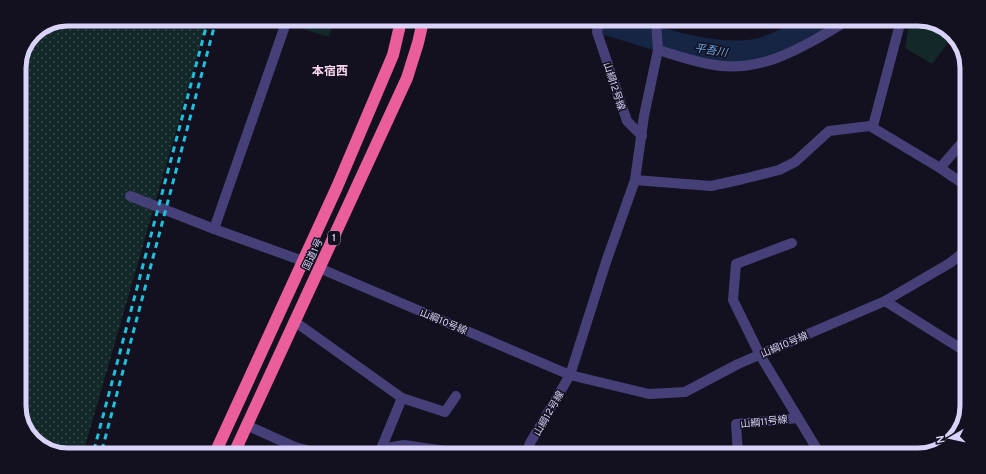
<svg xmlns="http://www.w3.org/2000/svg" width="986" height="474" viewBox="0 0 986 474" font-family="Overpass,'Noto Sans JP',sans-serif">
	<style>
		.grass { fill: url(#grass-dots) }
		.park { fill: #132828 }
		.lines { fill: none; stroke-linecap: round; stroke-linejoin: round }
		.river { stroke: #152543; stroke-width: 24 }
		.street { stroke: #454178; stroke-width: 10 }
		.highway { stroke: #e95e9b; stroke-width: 12 }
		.rail { stroke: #1ec0db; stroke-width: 3; stroke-dasharray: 6 5; stroke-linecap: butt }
		.labels { text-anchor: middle; stroke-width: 3; stroke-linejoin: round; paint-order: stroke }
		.shield { fill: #13101f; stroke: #9e98b8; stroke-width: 1 }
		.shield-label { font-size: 9px; font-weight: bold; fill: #d9d3f9 }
		.street-label { font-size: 10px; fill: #d9d3f9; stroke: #13101f }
		.water-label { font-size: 11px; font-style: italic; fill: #6faceb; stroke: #13101f }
		.quarter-label { font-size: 12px; font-weight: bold; fill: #f9d5eb; stroke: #13101f }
		.rim { fill: none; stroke: #d9d3f9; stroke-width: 5 }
	</style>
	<defs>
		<pattern id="grass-dots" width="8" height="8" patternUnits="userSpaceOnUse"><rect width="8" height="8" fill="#132828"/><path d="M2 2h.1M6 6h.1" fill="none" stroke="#354648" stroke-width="1.8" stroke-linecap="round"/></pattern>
	</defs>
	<rect width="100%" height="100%" fill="#13101f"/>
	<polygon class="grass" points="68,19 208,20 84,450 47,450 27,433 19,409 19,65 34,33"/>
	<g class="park">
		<polygon points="295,20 334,21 329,37 293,26"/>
		<polygon points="909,24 939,24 953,36 932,64 905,48"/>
	</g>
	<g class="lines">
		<path class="river" d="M603,22c43,13 107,37 152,29 21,-4 43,-17 61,-28"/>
		<g class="street">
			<polyline points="599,22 597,32 627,121 642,136"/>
			<path d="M658,50c17,5 34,11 51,14 50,11 93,-16 134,-41"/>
			<polyline points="967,81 965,80 967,77"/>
			<polyline points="873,126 900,24"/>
			<polyline points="940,168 966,138"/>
			<polyline points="635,180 711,186 743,179 779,170 795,162 829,131 870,126 940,168 965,185"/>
			<polyline points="130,196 214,229 303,261"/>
			<polyline points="214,229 287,20"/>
			<polyline points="792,243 736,264 733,300 760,355 820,454"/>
			<polyline points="319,268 570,375 649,394 685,392 738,364 885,301 950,263 964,252"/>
			<polyline points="885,301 963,350"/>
			<polyline points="294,321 402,398 445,412 456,396"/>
			<polyline points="246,425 295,447 314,452"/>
			<polyline points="381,449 404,445 445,451"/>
			<polyline points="377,451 381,449 402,398"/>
			<polyline points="527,453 530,443 570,375 606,262 635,180 644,116 658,50 656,22"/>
			<polyline points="738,454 736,424 798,418"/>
		</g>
		<g class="highway">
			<polyline points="216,451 337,187 393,55 401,21"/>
			<polyline points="235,451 407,78 418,43 423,21"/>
		</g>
		<g class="rail">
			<polyline points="94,450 208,20"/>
			<polyline points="102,450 216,20"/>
		</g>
	</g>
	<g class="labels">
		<rect class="shield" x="328" y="231" width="12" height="14" rx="3"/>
		<g class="shield-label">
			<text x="334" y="241">1</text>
		</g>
		<g class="street-label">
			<text transform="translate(615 86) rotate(72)" y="4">山綱12号線</text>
			<text transform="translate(312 254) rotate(-64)" y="4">国道1号</text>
			<text transform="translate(444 321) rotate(23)" y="4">山綱10号線</text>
			<text transform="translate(784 344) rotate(-23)" y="4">山綱10号線</text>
			<text transform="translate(548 413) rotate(-60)" y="4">山綱12号線</text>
			<text transform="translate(764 421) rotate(-6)" y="4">山綱11号線</text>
		</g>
		<g class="water-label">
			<text transform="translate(711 50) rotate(9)" y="4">平吾川</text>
		</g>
		<g class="quarter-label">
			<text x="330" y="75">本宿西</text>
		</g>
	</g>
	<path d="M0 0H986V474H0ZM68 26H918A42 42 0 0 1 960 68V406A42 42 0 0 1 918 448H68A42 42 0 0 1 26 406V68A42 42 0 0 1 68 26Z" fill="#13101f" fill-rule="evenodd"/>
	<path class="rim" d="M68 26H918A42 42 0 0 1 960 68V406A42 42 0 0 1 918 448H68A42 42 0 0 1 26 406V68A42 42 0 0 1 68 26Z"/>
	<g transform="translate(950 438) rotate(261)" stroke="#13101f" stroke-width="3" paint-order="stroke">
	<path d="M0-3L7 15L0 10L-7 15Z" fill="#d9d3f9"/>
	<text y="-6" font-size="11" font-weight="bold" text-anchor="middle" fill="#d9d3f9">N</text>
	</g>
</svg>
